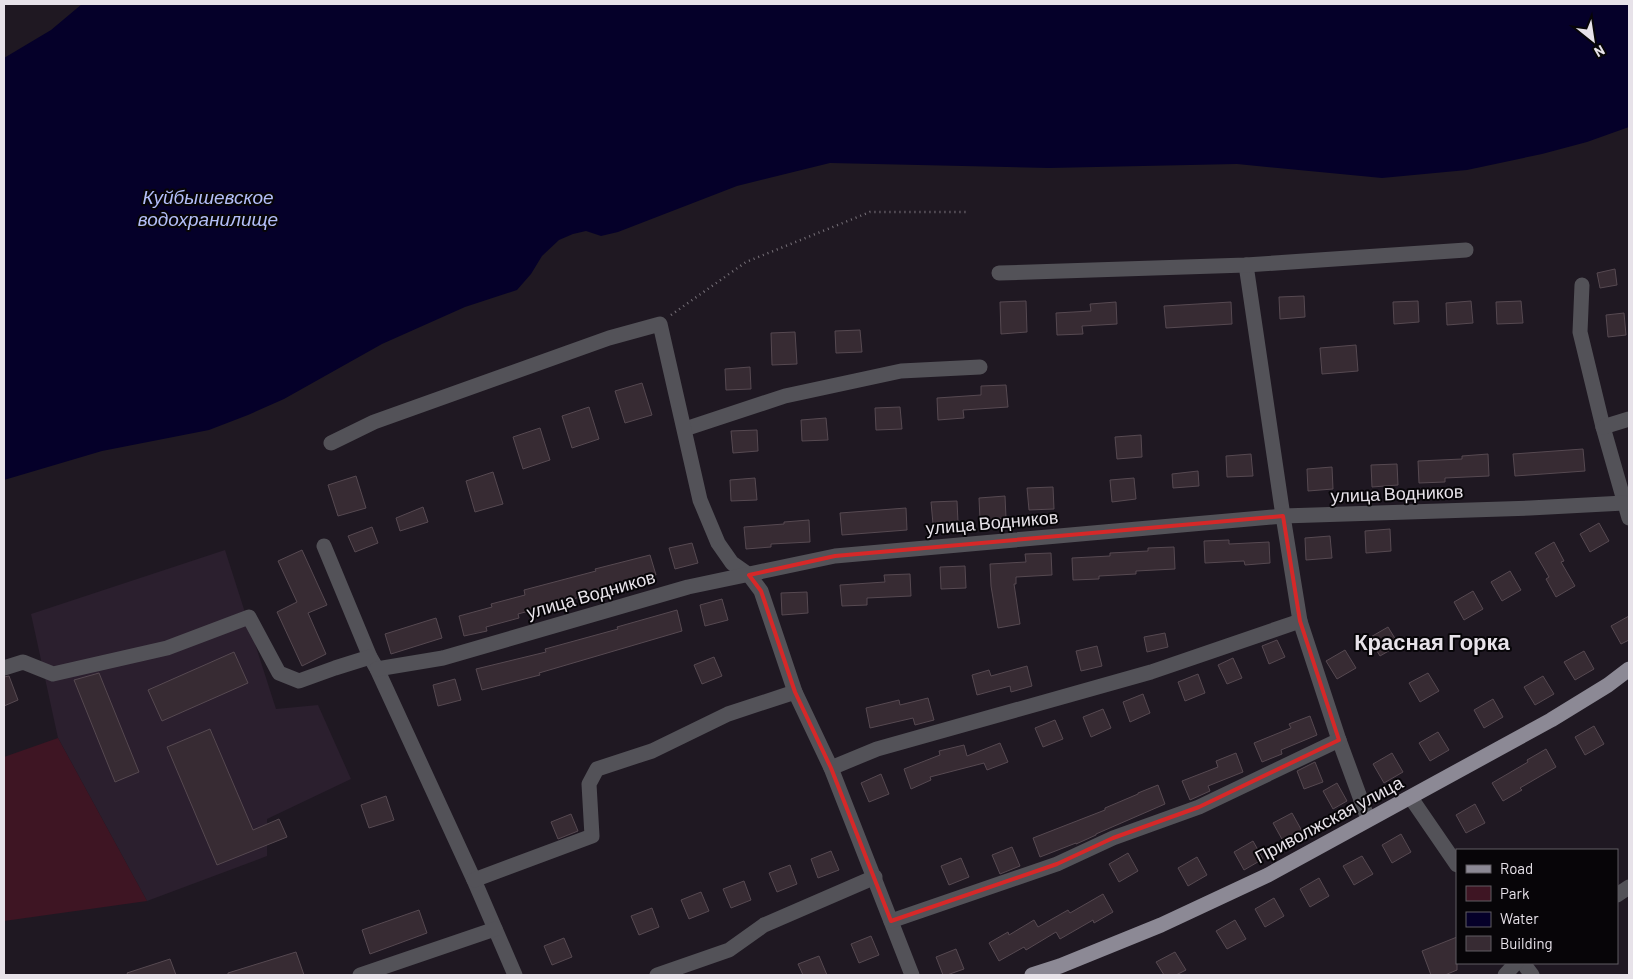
<svg xmlns="http://www.w3.org/2000/svg" width="1633" height="979" viewBox="0 0 1633 979" font-family="Barlow,sans-serif">
	<style>
		.built { fill: #2b1f2e }
		.green { fill: #3e1523 }
		.water { fill: #050029 }
		.building { fill: #372b33; stroke: #564951 }
		.lines { fill: none; stroke-linecap: round; stroke-linejoin: round }
		.path { stroke: #78727a; stroke-width: 2.5; stroke-dasharray: 1 4; stroke-linecap: butt }
		.minor { stroke: #535258; stroke-width: 15 }
		.major { stroke: #8c8995; stroke-width: 15 }
		.marked { fill: none; stroke: #d62828; stroke-width: 4; stroke-linejoin: round }
		.labels { text-anchor: middle; stroke-width: 4; stroke-linejoin: round; paint-order: stroke }
		.street-label { font-size: 18px; fill: #e7e2e9; stroke: #070508 }
		.water-label { font-size: 19px; font-style: italic; fill: #b3bef8; stroke: #070508 }
		.district-label { font-size: 22px; font-weight: bold; fill: #e7e2e9; stroke: #070508 }
	</style>
	<rect width="100%" height="100%" fill="#1f1822"/>
	<polygon class="built" points="225,550 276,709 318,705 351,779 267,819 267,856 147,901 58,738 31,614"/>
	<polygon class="green" points="58,738 147,901 4,921 4,757"/>
	<polygon class="water" points="82,4 1629,4 1629,127 1587,142 1542,154 1467,170 1382,178 1237,164 1049,168 830,163 737,186 618,232 601,236 586,231 573,234 559,240 542,256 531,274 517,290 465,307 382,344 284,399 248,415 209,430 102,451 4,480 4,58 51,30"/>
	<g class="building">
		<polygon points="1615,269 1617,285 1600,288 1597,273"/>
		<polygon points="1304,296 1305,317 1280,319 1279,297"/>
		<polygon points="1026,301 1027,332 1001,334 1000,302"/>
		<polygon points="1418,301 1419,322 1394,324 1393,302"/>
		<polygon points="1471,301 1473,323 1447,325 1446,303"/>
		<polygon points="1521,301 1523,323 1497,324 1496,302"/>
		<polygon points="1116,302 1117,324 1082,326 1083,334 1057,335 1056,313 1091,311 1090,304"/>
		<polygon points="1231,302 1232,324 1166,328 1164,306"/>
		<polygon points="1624,313 1626,335 1608,337 1606,315"/>
		<polygon points="860,330 862,352 836,353 835,331"/>
		<polygon points="795,332 797,364 772,365 771,333"/>
		<polygon points="1356,345 1358,371 1322,374 1320,348"/>
		<polygon points="750,367 751,389 726,390 725,369"/>
		<polygon points="642,383 652,415 625,423 615,391"/>
		<polygon points="1006,385 1008,407 963,410 964,418 938,420 937,398 981,395 981,386"/>
		<polygon points="589,407 599,439 572,448 562,416"/>
		<polygon points="900,407 902,429 876,430 875,408"/>
		<polygon points="826,418 828,440 802,441 801,420"/>
		<polygon points="540,428 550,460 523,469 513,437"/>
		<polygon points="757,430 758,451 733,453 731,431"/>
		<polygon points="1141,435 1142,457 1117,459 1115,437"/>
		<polygon points="1583,449 1585,471 1515,476 1513,454"/>
		<polygon points="1251,454 1253,476 1227,477 1226,456"/>
		<polygon points="1488,454 1489,476 1445,478 1445,482 1419,483 1418,461 1462,459 1462,456"/>
		<polygon points="1397,464 1398,485 1372,487 1371,465"/>
		<polygon points="1332,467 1333,489 1308,491 1307,469"/>
		<polygon points="1198,471 1199,486 1173,488 1172,474"/>
		<polygon points="493,472 503,504 475,512 466,481"/>
		<polygon points="356,476 366,508 338,516 328,485"/>
		<polygon points="755,478 757,500 731,501 730,480"/>
		<polygon points="1134,478 1136,499 1112,502 1110,480"/>
		<polygon points="1053,487 1054,509 1029,510 1027,488"/>
		<polygon points="1005,496 1006,518 980,520 979,498"/>
		<polygon points="957,501 958,522 933,524 931,502"/>
		<polygon points="423,507 428,522 400,531 396,518"/>
		<polygon points="906,508 907,530 842,535 840,513"/>
		<polygon points="809,520 810,542 771,544 771,547 746,549 744,527 784,524 784,522"/>
		<polygon points="1599,523 1609,541 1590,552 1580,534"/>
		<polygon points="372,527 378,543 355,552 348,536"/>
		<polygon points="1390,529 1391,551 1366,553 1365,531"/>
		<polygon points="1330,536 1332,558 1306,560 1305,538"/>
		<polygon points="1229,540 1229,544 1269,542 1270,563 1245,565 1244,561 1205,563 1204,541"/>
		<polygon points="1554,542 1564,561 1561,562 1575,586 1556,597 1546,579 1549,577 1535,553"/>
		<polygon points="692,543 698,563 675,569 669,548"/>
		<polygon points="1174,547 1175,569 1136,571 1136,574 1099,576 1099,579 1073,580 1072,558 1110,556 1110,553 1148,551 1148,548"/>
		<polygon points="302,550 327,605 308,613 326,654 302,666 277,612 297,602 278,561"/>
		<polygon points="1051,553 1052,575 1016,577 1016,584 1014,584 1020,624 998,628 991,586 990,564 1026,562 1025,554"/>
		<polygon points="650,555 656,575 583,594 584,596 518,614 519,618 486,627 487,631 464,636 459,616 492,607 491,604 525,595 524,590 596,571 595,569"/>
		<polygon points="965,566 966,588 941,589 940,567"/>
		<polygon points="1510,571 1521,590 1502,601 1491,582"/>
		<polygon points="910,574 911,596 867,598 867,605 842,606 840,585 885,582 884,575"/>
		<polygon points="1473,591 1483,609 1464,620 1454,602"/>
		<polygon points="807,592 808,613 782,615 781,593"/>
		<polygon points="722,599 728,620 705,626 700,605"/>
		<polygon points="677,610 682,631 539,673 540,675 482,690 476,669 546,652 545,649 618,629 617,627"/>
		<polygon points="1629,616 1629,640 1621,644 1611,626"/>
		<polygon points="436,618 442,638 391,654 385,634"/>
		<polygon points="1388,627 1399,645 1380,656 1369,638"/>
		<polygon points="1165,633 1168,647 1147,652 1144,637"/>
		<polygon points="1277,640 1285,657 1269,664 1262,646"/>
		<polygon points="1097,646 1102,666 1081,671 1076,651"/>
		<polygon points="1345,650 1356,668 1337,679 1326,661"/>
		<polygon points="1584,651 1594,669 1575,680 1564,662"/>
		<polygon points="234,652 248,683 162,721 148,690"/>
		<polygon points="714,657 722,676 702,684 694,665"/>
		<polygon points="1233,658 1242,678 1227,684 1218,665"/>
		<polygon points="1027,666 1032,686 1011,692 1010,686 977,695 972,675 989,670 991,676"/>
		<polygon points="99,673 139,772 115,782 74,680"/>
		<polygon points="1428,673 1439,691 1420,702 1409,683"/>
		<polygon points="1198,674 1205,693 1185,701 1178,682"/>
		<polygon points="9,676 18,700 4,706 4,677"/>
		<polygon points="1543,676 1554,694 1535,705 1524,687"/>
		<polygon points="455,679 461,700 438,706 433,685"/>
		<polygon points="1143,694 1150,713 1130,722 1123,702"/>
		<polygon points="928,698 934,720 915,725 913,718 870,728 866,708 899,700 900,705"/>
		<polygon points="1493,699 1503,717 1484,728 1474,710"/>
		<polygon points="1103,709 1111,728 1091,737 1083,717"/>
		<polygon points="1310,716 1317,735 1281,750 1282,754 1262,762 1254,743 1291,728 1289,724"/>
		<polygon points="1055,720 1063,739 1043,747 1035,728"/>
		<polygon points="1594,726 1604,744 1585,755 1575,737"/>
		<polygon points="210,729 253,830 279,819 287,837 217,865 167,747"/>
		<polygon points="1438,732 1449,750 1430,761 1419,743"/>
		<polygon points="1000,743 1008,762 987,770 984,763 930,777 931,780 911,789 904,769 940,755 939,751 964,745 967,756"/>
		<polygon points="1546,749 1556,767 1520,788 1522,790 1503,801 1492,783 1528,762 1527,760"/>
		<polygon points="1236,753 1243,772 1208,786 1210,791 1190,800 1182,781 1218,767 1216,761"/>
		<polygon points="1392,753 1403,772 1384,783 1373,764"/>
		<polygon points="1315,762 1323,782 1304,789 1297,771"/>
		<polygon points="881,774 889,794 869,802 861,783"/>
		<polygon points="1337,783 1347,801 1333,809 1323,791"/>
		<polygon points="1158,785 1165,804 1096,834 1096,835 1085,840 1076,844 1076,843 1040,857 1033,838 1105,810 1105,808 1138,794 1138,793"/>
		<polygon points="386,796 394,820 369,828 361,805"/>
		<polygon points="1475,804 1485,823 1466,833 1456,815"/>
		<polygon points="1292,813 1302,831 1283,841 1273,823"/>
		<polygon points="571,814 578,831 558,839 551,822"/>
		<polygon points="1401,834 1411,852 1392,863 1382,845"/>
		<polygon points="1253,841 1263,859 1244,870 1234,852"/>
		<polygon points="1012,847 1020,866 1000,874 992,855"/>
		<polygon points="831,851 839,870 818,878 811,859"/>
		<polygon points="1128,853 1138,871 1119,882 1109,864"/>
		<polygon points="1362,856 1373,874 1354,885 1343,866"/>
		<polygon points="1197,857 1207,875 1188,886 1178,868"/>
		<polygon points="961,858 969,877 949,885 941,866"/>
		<polygon points="790,865 797,884 777,892 769,873"/>
		<polygon points="1319,878 1329,896 1310,907 1300,889"/>
		<polygon points="744,881 751,900 731,908 723,889"/>
		<polygon points="701,892 709,911 689,919 681,900"/>
		<polygon points="1103,894 1113,912 1094,923 1093,920 1060,939 1056,932 1026,950 1024,947 999,961 989,943 1008,932 1009,935 1034,920 1038,927 1068,910 1070,913"/>
		<polygon points="1274,898 1284,916 1265,927 1255,909"/>
		<polygon points="652,908 659,927 639,935 631,916"/>
		<polygon points="419,910 427,933 370,954 362,930"/>
		<polygon points="1235,920 1246,939 1227,949 1216,931"/>
		<polygon points="871,936 879,955 859,963 851,944"/>
		<polygon points="1457,937 1457,970 1445,975 1431,975 1422,951"/>
		<polygon points="564,938 572,957 552,965 544,946"/>
		<polygon points="956,949 964,969 947,975 943,975 936,957"/>
		<polygon points="296,952 304,975 228,975 228,973"/>
		<polygon points="1175,952 1186,970 1176,975 1164,975 1156,962"/>
		<polygon points="819,956 827,975 803,975 798,964"/>
		<polygon points="170,959 176,975 128,975 127,973"/>
	</g>
	<g class="lines">
		<polyline class="path" points="671,315 746,262 870,212 968,212"/>
		<g class="minor">
			<polyline points="1246,265 1283,516 1300,621 1339,740 1368,819"/>
			<polyline points="999,273 1246,265 1466,250"/>
			<polyline points="1582,285 1580,332 1603,427 1629,518"/>
			<polyline points="1603,427 1629,419"/>
			<polyline points="685,429 785,396 901,371 980,367"/>
			<polyline points="331,443 374,422 609,338 660,324 700,500 718,543 732,563 749,575 761,591 795,692 831,768 912,975"/>
			<polyline points="324,546 370,657 377,669 474,880 515,975"/>
			<polyline points="4,668 23,662 53,674 167,648 249,617 279,673 299,681 335,668 370,657"/>
			<polyline points="377,669 443,658 688,587 835,556 1283,516 1530,508 1624,503"/>
			<polyline points="831,768 877,749 1151,672 1300,621"/>
			<polyline points="1411,798 1457,865"/>
			<polyline points="474,880 592,836 589,784 597,769 652,751 728,714 795,692"/>
			<polyline points="1617,895 1629,887"/>
			<polyline points="891,921 1057,864 1113,838 1199,807 1339,740"/>
			<polyline points="1523,963 1532,975"/>
			<polyline points="360,975 495,929"/>
			<polyline points="657,975 729,950 764,925 875,877"/>
			<polyline points="1505,975 1516,963"/>
		</g>
		<polyline class="major" points="1032,975 1060,966 1161,925 1268,875 1551,720 1608,685 1629,669"/>
	</g>
	<path class="marked" d="M1283,516l17,105 39,119 -140,67 -86,31 -56,26 -166,57 -60,-153 -36,-76 -34,-101 -12,-16 86,-19z"/>
	<g class="labels">
		<g class="street-label">
			<text transform="translate(1397 494) rotate(-2)" y="6">улица Водников</text>
			<text transform="translate(992 523) rotate(-5)" y="6">улица Водников</text>
			<text transform="translate(591 595) rotate(-16)" y="6">улица Водников</text>
			<text transform="translate(1329 820) rotate(-28)" y="6">Приволжская улица</text>
		</g>
		<g class="water-label">
			<text x="208" y="204">Куйбышевское<tspan x="208" dy="22">водохранилище</tspan></text>
		</g>
		<g class="district-label">
			<text x="1432" y="650">Красная Горка</text>
		</g>
	</g>
	<rect width="1633" height="979" fill="none" stroke="#e7e2e9" stroke-width="10"/>
	<rect x="1456" y="849" width="162" height="115" fill="#070508" stroke="#615d62"/>
	<rect x="1466" y="865" width="25" height="8" fill="#8c8995" stroke="#615d62"/>
	<text x="1500" y="874" font-size="15" fill="#e7e2e9">Road</text>
	<rect x="1466" y="886" width="25" height="15" fill="#3e1523" stroke="#615d62"/>
	<text x="1500" y="899" font-size="15" fill="#e7e2e9">Park</text>
	<rect x="1466" y="912" width="25" height="15" fill="#050029" stroke="#615d62"/>
	<text x="1500" y="924" font-size="15" fill="#e7e2e9">Water</text>
	<rect x="1466" y="936" width="25" height="15" fill="#372b33" stroke="#615d62"/>
	<text x="1500" y="949" font-size="15" fill="#e7e2e9">Building</text>
	<g transform="translate(1593 40) rotate(150)" stroke="#070508" stroke-width="4" paint-order="stroke">
	<path d="M0-4L9 19L0 12L-9 19Z" fill="#e7e2e9"/>
	<text y="-8" font-size="14" font-weight="bold" text-anchor="middle" fill="#e7e2e9">N</text>
	</g>
</svg>
